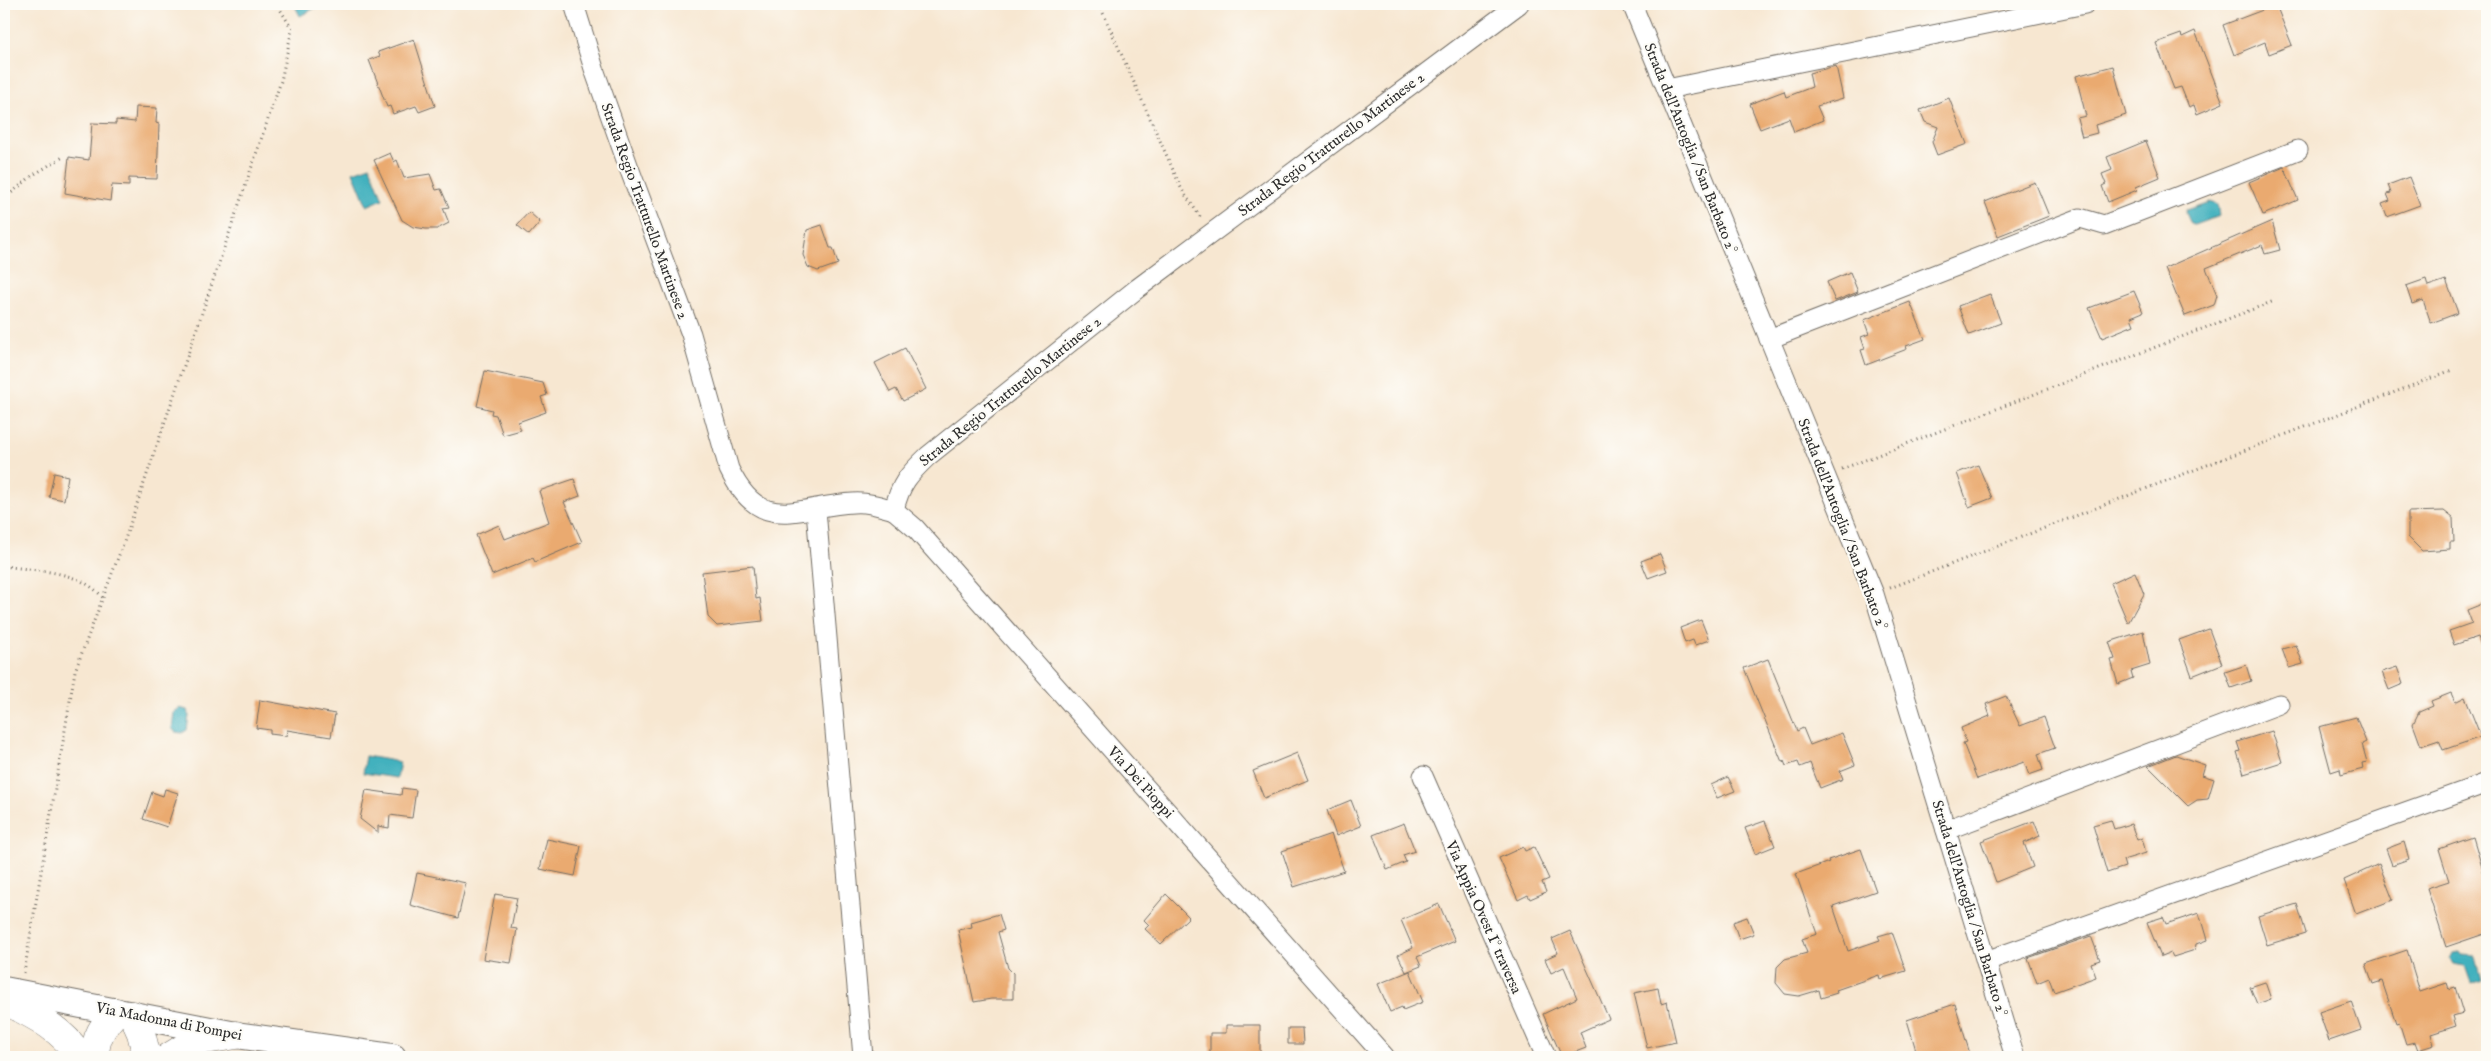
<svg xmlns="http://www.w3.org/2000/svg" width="2491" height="1061" viewBox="0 0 2491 1061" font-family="'IM FELL English',serif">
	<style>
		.water { fill: #43b1be; stroke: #376e74 }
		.building { fill: #eaaa70 }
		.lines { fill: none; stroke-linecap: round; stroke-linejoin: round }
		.street-casing { stroke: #726d65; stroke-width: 21 }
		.secondary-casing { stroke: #726d65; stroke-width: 28 }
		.highway-casing { stroke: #726d65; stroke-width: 29 }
		.path { stroke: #726d65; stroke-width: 3; stroke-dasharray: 1 4; stroke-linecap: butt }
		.street { stroke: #fff; stroke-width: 19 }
		.secondary { stroke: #fff; stroke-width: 26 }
		.highway { stroke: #fff; stroke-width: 28 }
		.labels { text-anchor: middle; stroke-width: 4.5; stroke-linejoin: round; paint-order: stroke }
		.street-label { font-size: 15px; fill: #2b2b2b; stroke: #fdfcf7 }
	</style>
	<rect width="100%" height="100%" fill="#fdfcf7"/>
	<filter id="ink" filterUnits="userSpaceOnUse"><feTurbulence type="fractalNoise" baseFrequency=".02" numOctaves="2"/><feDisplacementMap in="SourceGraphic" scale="10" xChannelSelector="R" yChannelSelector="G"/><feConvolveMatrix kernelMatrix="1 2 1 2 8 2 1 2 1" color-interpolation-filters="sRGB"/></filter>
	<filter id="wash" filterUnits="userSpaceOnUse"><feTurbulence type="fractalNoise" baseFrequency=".0096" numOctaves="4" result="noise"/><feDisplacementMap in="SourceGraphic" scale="20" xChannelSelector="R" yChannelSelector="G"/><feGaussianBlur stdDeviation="1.12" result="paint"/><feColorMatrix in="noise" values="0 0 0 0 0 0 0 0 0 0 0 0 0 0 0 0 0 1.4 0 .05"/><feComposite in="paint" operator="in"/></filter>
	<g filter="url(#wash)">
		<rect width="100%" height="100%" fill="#f7e7d1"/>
		<g class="water">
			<polygon points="294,4 318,4 319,6 300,16"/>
			<polygon points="370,166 383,199 367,206 353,172"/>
			<polygon points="2210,202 2217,205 2219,216 2194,225 2191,224 2186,213 2187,210"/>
			<polygon points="180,708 187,710 189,716 187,730 182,733 175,732 172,728 174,712"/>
			<polygon points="366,756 400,762 397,778 363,773"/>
			<polygon points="2460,952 2462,955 2475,956 2481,979 2471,983 2465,966 2453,964 2450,959 2453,953"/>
		</g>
		<g id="blocks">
			<g class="building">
				<polygon points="2276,5 2292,45 2269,54 2265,42 2234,55 2223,25"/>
				<polygon points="2195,31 2223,103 2197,114 2194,105 2189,107 2181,87 2174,89 2156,43 2181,34 2182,37"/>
				<polygon points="414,39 435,106 419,112 416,106 393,114 390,106 387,107 369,60 380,56 378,52"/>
				<polygon points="1836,66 1843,98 1817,106 1823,120 1794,132 1789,118 1760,129 1750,104 1784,91 1786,97 1812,87 1809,73"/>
				<polygon points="2113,66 2126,115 2095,125 2097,133 2082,137 2077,118 2086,116 2076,76"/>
				<polygon points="1949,98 1967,144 1937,155 1932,142 1938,127 1925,122 1920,110"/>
				<polygon points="136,107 157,108 156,123 159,124 157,179 129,178 129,186 112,185 110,201 65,193 69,157 89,160 92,123 116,124 116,120 135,122"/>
				<polygon points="2146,141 2160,177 2136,187 2137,190 2108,202 2102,186 2106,184 2102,174 2112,170 2107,157"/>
				<polygon points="390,153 394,162 397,160 404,178 430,174 436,190 441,189 449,207 443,208 449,223 437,229 426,229 413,227 402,220 374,160"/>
				<polygon points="2284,167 2298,200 2263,215 2249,182"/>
				<polygon points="2409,177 2420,205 2387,217 2382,204 2390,201 2387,194 2391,193 2388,185"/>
				<polygon points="2035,182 2049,216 1998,236 1985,202"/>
				<polygon points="529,212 540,222 529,235 517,225"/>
				<polygon points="2272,221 2280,250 2265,254 2262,245 2206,268 2217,295 2214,305 2185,316 2165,268"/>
				<polygon points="822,225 830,248 833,248 838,264 818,271 808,267 803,255 807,230"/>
				<polygon points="1850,272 1858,292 1835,301 1827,282"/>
				<polygon points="2426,279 2428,286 2446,280 2458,313 2431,323 2423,300 2412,304 2406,286"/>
				<polygon points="2134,291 2143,312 2131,317 2134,325 2102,338 2089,308"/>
				<polygon points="1990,294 2001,323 1969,335 1958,306"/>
				<polygon points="1910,302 1925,339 1906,346 1907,349 1866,365 1861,350 1865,349 1861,337 1869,334 1864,320"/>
				<polygon points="905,348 926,389 903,401 896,389 890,392 875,363"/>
				<polygon points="485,371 543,383 547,395 541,397 546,412 518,422 521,430 503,435 496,415 491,414 492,410 477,406"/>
				<polygon points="1978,465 1992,498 1969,507 1957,473"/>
				<polygon points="54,473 68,476 64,500 49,497"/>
				<polygon points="574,479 580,496 564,502 582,542 535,562 533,558 492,575 476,535 499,525 505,539 549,522 539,491"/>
				<polygon points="2444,511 2453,518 2454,542 2450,542 2450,549 2422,551 2408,537 2408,512"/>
				<polygon points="1660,554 1667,571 1648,578 1641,561"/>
				<polygon points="753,566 756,599 760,598 763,621 717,626 708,617 702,572"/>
				<polygon points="2135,572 2144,594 2128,623 2111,583"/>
				<polygon points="2487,602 2487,659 2486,659 2478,637 2454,645 2449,631 2472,623 2467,610"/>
				<polygon points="1701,620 1709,640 1695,645 1693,640 1685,643 1680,628"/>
				<polygon points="2209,629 2222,664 2192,676 2179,640"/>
				<polygon points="2143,631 2150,665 2131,671 2133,678 2118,684 2111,660 2115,659 2109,642"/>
				<polygon points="2296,645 2303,664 2289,668 2282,649"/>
				<polygon points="1768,659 1797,731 1803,728 1810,745 1842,733 1855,765 1840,771 1843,779 1820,788 1810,763 1800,767 1798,762 1786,766 1784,761 1782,762 1744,668"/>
				<polygon points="2246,665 2251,681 2231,688 2225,672"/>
				<polygon points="2397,667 2403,684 2389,690 2382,672"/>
				<polygon points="2451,693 2455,702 2465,697 2481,737 2443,750 2439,740 2421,746 2413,724 2419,712 2433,706 2431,701"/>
				<polygon points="2006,696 2020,726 2044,717 2055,748 2038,754 2043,770 2029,775 2024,762 1977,779 1963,743 1966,742 1961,728 1990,716 1986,704"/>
				<polygon points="260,700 335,714 331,737 287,730 286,736 270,734 270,730 256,728"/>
				<polygon points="2356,717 2366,742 2362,744 2367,762 2362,763 2363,769 2341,775 2340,769 2331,772 2319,727"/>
				<polygon points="2272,731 2282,762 2244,774 2237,752 2240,751 2237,742"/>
				<polygon points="1297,753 1308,780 1264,798 1253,771"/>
				<polygon points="2176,755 2205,765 2202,775 2214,779 2208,799 2197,800 2188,806 2148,766"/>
				<polygon points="1728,777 1735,791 1717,798 1711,785"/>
				<polygon points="402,788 416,790 412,818 390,815 389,828 378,826 378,833 360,819 366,790 401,795"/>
				<polygon points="165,789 178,793 167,827 143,819 152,792 163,796"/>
				<polygon points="1351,800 1361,826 1336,836 1327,810"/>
				<polygon points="2111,820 2114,829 2131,824 2137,840 2142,838 2146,853 2123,860 2125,867 2107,873 2093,825"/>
				<polygon points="1765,821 1775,846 1755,854 1745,828"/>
				<polygon points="2034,821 2040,836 2024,843 2033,867 1996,882 1981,841"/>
				<polygon points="1404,823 1415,851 1403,855 1406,862 1387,870 1373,835"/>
				<polygon points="1331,834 1344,871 1294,887 1282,851"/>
				<polygon points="2473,837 2487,884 2487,933 2446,947 2427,888 2449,881 2439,849"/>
				<polygon points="547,839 581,846 575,876 540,869"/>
				<polygon points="2404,842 2409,859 2392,865 2386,849"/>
				<polygon points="1523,847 1525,851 1534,847 1549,879 1542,882 1546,892 1530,899 1528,895 1518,900 1499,858"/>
				<polygon points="1861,849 1876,891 1833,906 1848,951 1880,940 1878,936 1892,932 1906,971 1880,979 1879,975 1836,990 1837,993 1821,998 1819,990 1799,996 1785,994 1776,983 1777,967 1785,959 1807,953 1802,939 1817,934 1796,874 1829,862 1828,860"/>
				<polygon points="2379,864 2393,900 2356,914 2344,880"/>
				<polygon points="417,873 466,883 458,918 410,905"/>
				<polygon points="495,894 517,898 511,928 517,929 511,963 483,959"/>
				<polygon points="1166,894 1189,917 1161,944 1145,929 1149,925 1144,920"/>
				<polygon points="1439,904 1455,941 1417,957 1421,966 1406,972 1398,955 1413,948 1401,920"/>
				<polygon points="2297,904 2306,933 2267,945 2258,916"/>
				<polygon points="2199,913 2207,940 2196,944 2195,950 2173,957 2171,953 2161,957 2147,922 2163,917 2166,924"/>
				<polygon points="999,914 1004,930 998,932 1008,968 1013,973 1013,999 991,999 974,1002 958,930 972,927 971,922"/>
				<polygon points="1747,917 1754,934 1739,939 1733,922"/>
				<polygon points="1570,931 1609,1019 1580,1032 1586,1048 1562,1057 1543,1014 1577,998 1564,967 1551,973 1545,959 1558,953 1552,939"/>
				<polygon points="2091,936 2100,960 2091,963 2096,977 2054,992 2049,978 2037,983 2028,958"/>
				<polygon points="2407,950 2420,992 2447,983 2449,989 2455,987 2463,1013 2453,1016 2456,1026 2431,1034 2434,1045 2418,1050 2415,1042 2406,1044 2399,1022 2396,1023 2382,981 2373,984 2366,964"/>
				<polygon points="1410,971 1423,1002 1403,1010 1402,1007 1390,1012 1378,984"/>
				<polygon points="2265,982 2271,999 2257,1004 2250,987"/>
				<polygon points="1658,988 1661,1004 1667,1002 1676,1042 1647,1048 1634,993"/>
				<polygon points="2351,1001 2361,1030 2329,1041 2319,1012"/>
				<polygon points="1955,1004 1970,1054 1959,1057 1918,1057 1907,1020"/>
				<polygon points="1226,1025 1260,1025 1260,1057 1210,1057 1210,1033 1226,1033"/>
				<polygon points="1288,1028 1302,1028 1303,1044 1288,1044"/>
			</g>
		</g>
	</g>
	<g filter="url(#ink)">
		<use href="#blocks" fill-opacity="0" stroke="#726d65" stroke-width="1"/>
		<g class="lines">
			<g class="street-casing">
				<g id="street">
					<path d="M574,4l21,68 34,96 62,166 38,135c32,67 68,37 124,34 15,-1 27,3 41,7 6,-26 15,-36 34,-54l210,-168 381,-284"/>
					<polyline points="1632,4 1874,594 2015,1057"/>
					<polyline points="1667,89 2085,4"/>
					<polyline points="1769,339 2080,218 2104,225 2298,150"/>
					<polyline points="816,510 863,1057"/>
					<polyline points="894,510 915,528 1385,1057"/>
					<polyline points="1423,776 1546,1057"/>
					<polyline points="1946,830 2279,704"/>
					<polyline points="1986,961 2487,783"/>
				</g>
			</g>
			<g class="secondary-casing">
				<polyline id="secondary" points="4,990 236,1035 393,1057"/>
			</g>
			<g class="highway-casing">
				<g id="highway">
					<path d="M4,1000c31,16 56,27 77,57"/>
					<polyline points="133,1015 141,1033 147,1057"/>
					<path d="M95,1057c0,-20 8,-31 21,-45"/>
					<polyline points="169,1057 193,1042 236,1035"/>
				</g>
			</g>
			<g class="path">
				<polyline points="1099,4 1182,190 1201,218"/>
				<polyline points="4,199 33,175 63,157"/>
				<polyline points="1842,469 2274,301"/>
				<path d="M4,566c32,5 77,4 99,32"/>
				<polyline points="1890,588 2452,370"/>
				<polyline points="24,973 75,671 124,542 281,81 292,29 277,4"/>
			</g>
			<use href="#street" class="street"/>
			<use href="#secondary" class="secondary"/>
			<use href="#highway" class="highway"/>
		</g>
	</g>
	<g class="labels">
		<g class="street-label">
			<text transform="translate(1331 144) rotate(-37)" y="5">Strada Regio Tratturello Martinese 2</text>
			<text transform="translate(1691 148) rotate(68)" y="5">Strada dell'Antoglia / San Barbato 2°</text>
			<text transform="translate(645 211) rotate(70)" y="5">Strada Regio Tratturello Martinese 2</text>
			<text transform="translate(1010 391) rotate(-39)" y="5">Strada Regio Tratturello Martinese 2</text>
			<text transform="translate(1843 524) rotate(69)" y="5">Strada dell'Antoglia / San Barbato 2°</text>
			<text transform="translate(1141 782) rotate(48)" y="5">Via Dei Pioppi</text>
			<text transform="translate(1970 908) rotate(73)" y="5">Strada dell'Antoglia / San Barbato 2°</text>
			<text transform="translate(1484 917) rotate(66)" y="5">Via Appia Ovest I° traversa</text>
			<text transform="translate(169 1021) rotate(11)" y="5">Via Madonna di Pompei</text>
		</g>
	</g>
	<rect width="2491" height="1061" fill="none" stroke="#fdfcf7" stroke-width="20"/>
</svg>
